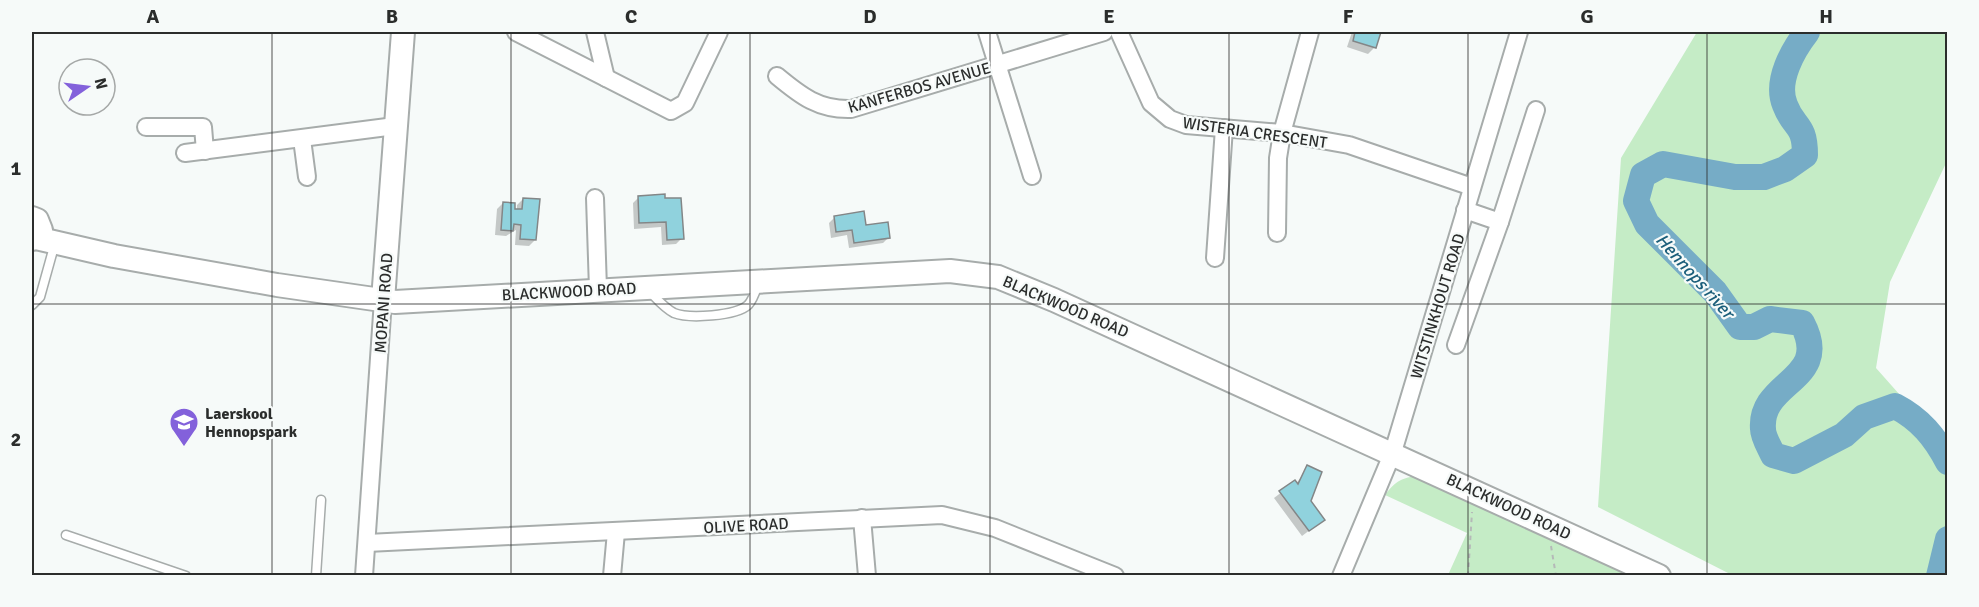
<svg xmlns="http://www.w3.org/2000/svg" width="1979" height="607" viewBox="0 0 1979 607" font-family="Signika,sans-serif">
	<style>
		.green { fill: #c5ecc6 }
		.shadow { fill: #0003 }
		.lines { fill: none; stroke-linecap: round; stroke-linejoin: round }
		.river { stroke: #76acc6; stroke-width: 26 }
		.building { fill: #90d2dd; stroke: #838687; stroke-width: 1.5 }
		.lane-casing { stroke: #a7acab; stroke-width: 11 }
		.street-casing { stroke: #a7acab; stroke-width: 20 }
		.secondary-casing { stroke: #a7acab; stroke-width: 26 }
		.path { stroke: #b5b9b8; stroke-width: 2; stroke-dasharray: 4.5 4.5; stroke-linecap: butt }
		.lane { stroke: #fff; stroke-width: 8 }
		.street { stroke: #fff; stroke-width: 16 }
		.secondary { stroke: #fff; stroke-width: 22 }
		.grid { fill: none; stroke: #2b2d2c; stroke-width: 1.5; stroke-opacity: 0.55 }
		.labels { text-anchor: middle; stroke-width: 4.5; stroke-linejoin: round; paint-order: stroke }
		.street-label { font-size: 16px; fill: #2b2d2c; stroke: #f6faf9 }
		.poi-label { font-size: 16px; font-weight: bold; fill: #2b2d2c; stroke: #f6faf9; text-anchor: start }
		.water-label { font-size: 18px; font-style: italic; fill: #1b5e7a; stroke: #f6faf9 }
		.neatline { fill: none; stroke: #2b2d2c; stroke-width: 2 }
		.grid-label { font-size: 20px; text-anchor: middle; font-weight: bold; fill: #2b2d2c }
	</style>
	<rect width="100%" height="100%" fill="#f6faf9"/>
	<g class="green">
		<polygon points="1697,32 1947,32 1947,161 1890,282 1876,368 1947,448 1947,575 1732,575 1598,507 1621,158"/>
		<path d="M1416,476l217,99h-185l19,-42 -82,-38c9,-12 15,-17 31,-19z"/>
	</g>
	<g class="shadow">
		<polygon points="1352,32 1380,32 1374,48 1368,54 1347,47"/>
		<polygon points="663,196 682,238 676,244 662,245 661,227 634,229 633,203 639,197"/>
		<polygon points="523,199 535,240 529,246 515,245 516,230 506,236 495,235 497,209 503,203 517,211 517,205"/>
		<polygon points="835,217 865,227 889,237 883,243 849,248 847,235 831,238 829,223"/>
		<polygon points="1308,467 1310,501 1323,520 1302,536 1274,498 1295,482 1296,484"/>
	</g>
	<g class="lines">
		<g class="river">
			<path d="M1807,32c-14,18 -32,49 -22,73 9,24 20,18 20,50l-20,14 -21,8h-29l-72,-13 -20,11 -7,26 11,23 68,68 25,35h14l16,-8 32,4c31,58 -43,57 -39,106 0,8 7,19 10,26l21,6 50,-26 20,-18 31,-11c25,13 40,31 53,56"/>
			<polyline points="1939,576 1948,539"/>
		</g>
	</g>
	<g class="building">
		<polygon points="1355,32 1381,32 1376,48 1353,41"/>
		<polygon points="665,194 665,198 681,198 684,239 667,240 666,222 639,223 638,196"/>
		<polygon points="523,198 540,199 536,240 520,239 521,225 514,224 513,231 501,230 503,202 515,203 515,209 522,209"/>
		<polygon points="864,211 866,225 888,222 890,238 854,243 852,230 836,232 834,216"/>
		<polygon points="1307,465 1322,472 1311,501 1325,520 1309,531 1279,491 1295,480 1298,484"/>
	</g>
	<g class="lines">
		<g class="lane-casing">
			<g id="lane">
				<path d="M649,291c7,7 15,17 25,22 15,6 62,3 74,-8 5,-5 8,-15 10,-21"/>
				<polyline points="32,305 40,297 55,243"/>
				<polyline points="66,535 186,576"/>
				<polyline points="316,576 321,500"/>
			</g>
		</g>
		<g class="street-casing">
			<g id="street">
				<polyline points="516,32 671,111 685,103 719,32"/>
				<polyline points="595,32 606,78"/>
				<polyline points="987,32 1032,176"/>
				<polyline points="1119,32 1151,103 1170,119 1186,125 1282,133 1349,145 1472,187"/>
				<path d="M777,76c24,20 42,34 74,33l253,-77"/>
				<polyline points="146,127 203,127 205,151"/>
				<polyline points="302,139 307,177"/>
				<polyline points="185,153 395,126"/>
				<polyline points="595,198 598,289"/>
				<polyline points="1465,210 1500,222 1536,110"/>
				<polyline points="1277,233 1278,158 1282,133 1310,32"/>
				<polyline points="1215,258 1224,128"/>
				<polyline points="1456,345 1500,222"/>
				<polyline points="862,518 867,576"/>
				<polyline points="367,543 942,515 995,528 1115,576"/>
				<polyline points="364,576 383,300"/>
				<polyline points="612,576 616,532"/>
				<polyline points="1341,576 1393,452 1519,32"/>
			</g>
		</g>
		<g class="secondary-casing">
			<g id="secondary">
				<polyline points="32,218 37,220 41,230 39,236 32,239"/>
				<polyline points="36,238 114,256 277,285 395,302 950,271 998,277 1054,300 1659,576"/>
				<polyline points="383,300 403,32"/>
			</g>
		</g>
		<g class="path">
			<polyline points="1551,546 1556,576"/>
			<polyline points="1468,576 1472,512"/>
		</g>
		<use href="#lane" class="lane"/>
		<use href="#street" class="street"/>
		<use href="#secondary" class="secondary"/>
	</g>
	<path class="grid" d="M272,32v544M511,32v544M750,32v544M990,32v544M1229,32v544M1468,32v544M1707,32v544M32,304h1916"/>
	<defs>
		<g id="school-pin" transform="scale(1.5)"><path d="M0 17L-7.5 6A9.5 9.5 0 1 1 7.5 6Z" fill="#8361db" stroke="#f6faf9"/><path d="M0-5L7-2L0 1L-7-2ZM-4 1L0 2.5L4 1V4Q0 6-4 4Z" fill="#fff"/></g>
	</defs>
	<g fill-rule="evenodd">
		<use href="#school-pin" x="184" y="422"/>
	</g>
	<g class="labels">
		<g class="street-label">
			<text transform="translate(919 87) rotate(-16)" y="6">KANFERBOS AVENUE</text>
			<text transform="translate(1255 132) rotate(8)" y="6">WISTERIA CRESCENT</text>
			<text transform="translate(569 291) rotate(-3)" y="6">BLACKWOOD ROAD</text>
			<text transform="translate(383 303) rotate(-86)" y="6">MOPANI ROAD</text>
			<text transform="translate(1066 306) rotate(23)" y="6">BLACKWOOD ROAD</text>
			<text transform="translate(1437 306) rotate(-73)" y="6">WITSTINKHOUT ROAD</text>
			<text transform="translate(1509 506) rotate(25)" y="6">BLACKWOOD ROAD</text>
			<text transform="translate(746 525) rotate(-3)" y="6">OLIVE ROAD</text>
		</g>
		<g class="poi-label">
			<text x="205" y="419">Laerskool<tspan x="205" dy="18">Hennopspark</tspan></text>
		</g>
		<g class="water-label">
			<text transform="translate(1695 276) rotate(48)" y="6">Hennops river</text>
		</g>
	</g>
	<rect width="1979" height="607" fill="none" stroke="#f6faf9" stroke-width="66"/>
	<g transform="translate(87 87) rotate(76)"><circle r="28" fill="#f6faf9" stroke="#a5a8a7" stroke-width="1.5"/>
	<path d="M0-4.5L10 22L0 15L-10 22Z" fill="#8361db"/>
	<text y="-9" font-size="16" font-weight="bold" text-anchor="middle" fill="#2b2d2c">N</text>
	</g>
	<rect x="33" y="33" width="1913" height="541" class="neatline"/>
	<g class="grid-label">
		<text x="153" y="23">A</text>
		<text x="392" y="23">B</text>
		<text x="631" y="23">C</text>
		<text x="870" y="23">D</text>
		<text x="1109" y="23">E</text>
		<text x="1348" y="23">F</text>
		<text x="1587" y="23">G</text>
		<text x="1826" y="23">H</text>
		<text x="16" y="175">1</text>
		<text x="16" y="446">2</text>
	</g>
</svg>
